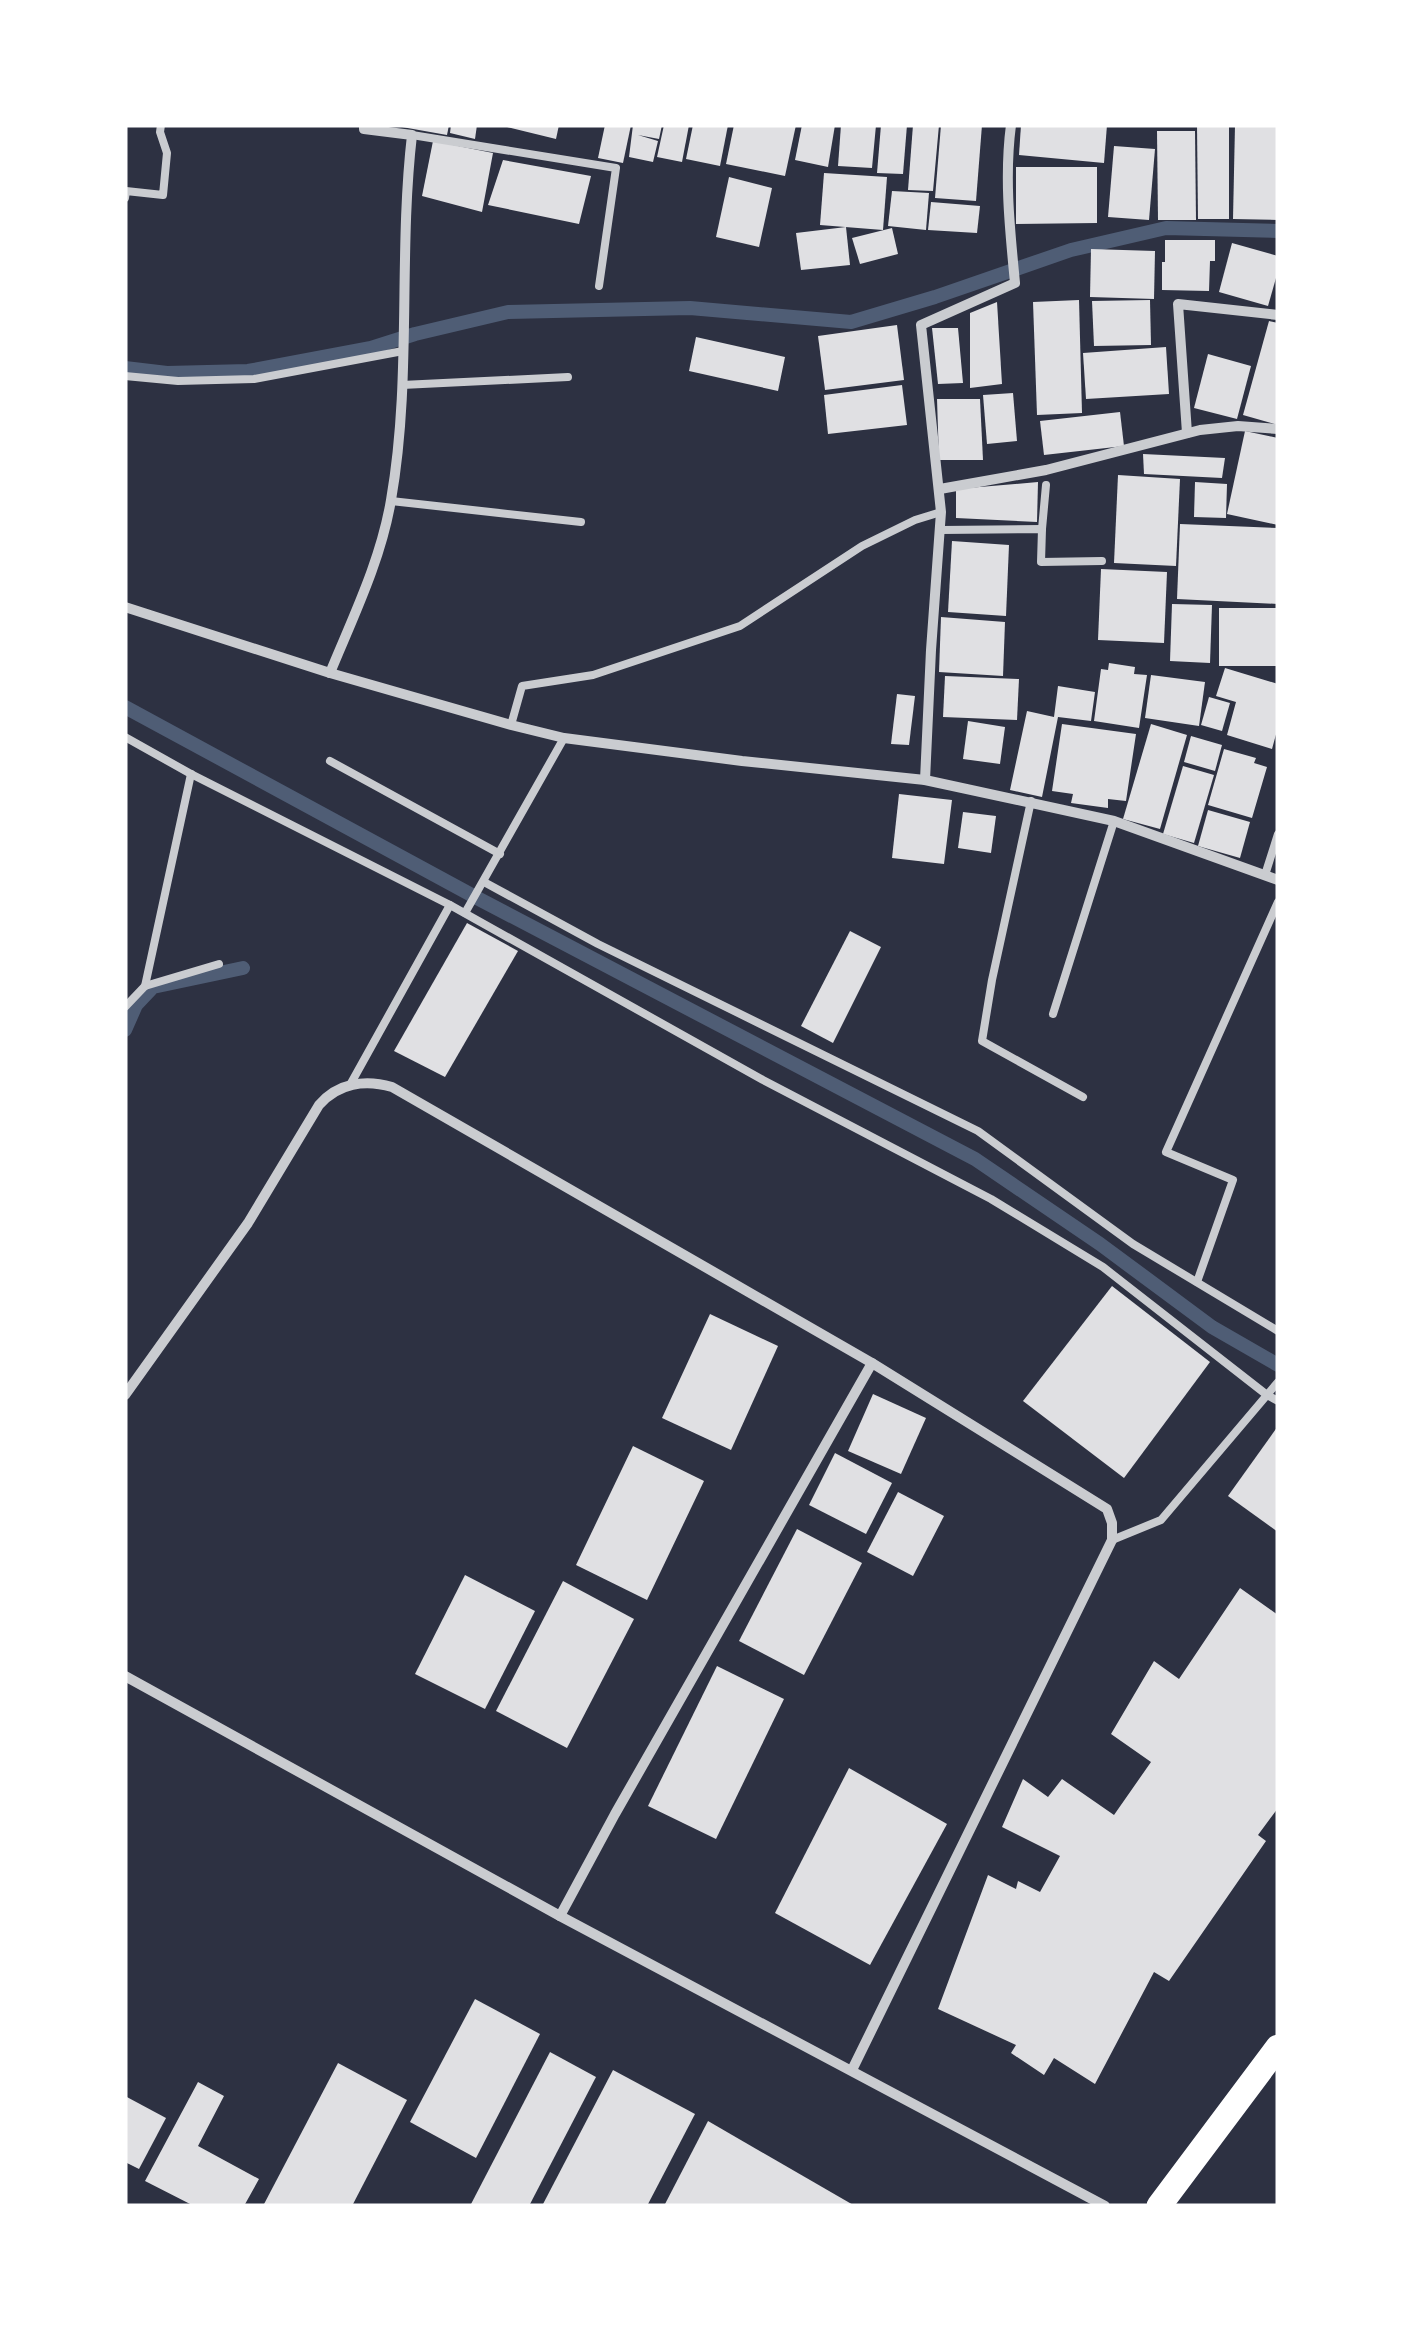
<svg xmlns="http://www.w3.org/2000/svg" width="1403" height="2331" viewBox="0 0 1403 2331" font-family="'Roboto Condensed',sans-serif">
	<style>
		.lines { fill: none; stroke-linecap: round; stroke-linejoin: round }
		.stream { stroke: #4f5d75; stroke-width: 14 }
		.building { fill: #e0e0e3 }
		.service { stroke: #caccd0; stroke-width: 8 }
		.minor { stroke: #caccd0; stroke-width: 10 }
		.primary { stroke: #fff; stroke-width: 25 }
	</style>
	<rect width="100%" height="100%" fill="#2d3142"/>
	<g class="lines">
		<g class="stream">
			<polyline points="125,368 167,373 248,371 371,348 415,334 508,312 690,308 851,322 935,297 1071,250 1166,228 1278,231"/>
			<polyline points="125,707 479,899 975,1159 1100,1244 1212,1327 1278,1365"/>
			<polyline points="125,1030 136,1005 153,987 243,968"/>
		</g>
	</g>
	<g class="building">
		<polygon points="403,125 449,125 447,135 402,127"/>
		<polygon points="451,125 477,125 475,139 450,133"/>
		<polygon points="499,125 559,125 556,139"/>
		<polygon points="605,125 631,125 623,163 598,158"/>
		<polygon points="633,125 662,125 659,139 638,135 658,141 653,162 629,157"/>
		<polygon points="664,125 689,125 682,162 657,157"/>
		<polygon points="693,125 728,125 720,166 686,159"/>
		<polygon points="734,125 796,125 785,176 726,164"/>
		<polygon points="802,125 835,125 828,167 795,160"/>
		<polygon points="841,125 876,125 872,168 838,166"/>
		<polygon points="881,125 907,125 903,174 877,173"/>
		<polygon points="913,125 939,125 933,191 908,190"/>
		<polygon points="941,125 982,125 976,201 935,198"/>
		<polygon points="1021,125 1107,125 1104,163 1019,155"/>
		<polygon points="1197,125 1229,125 1229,219 1198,219"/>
		<polygon points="1235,125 1278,125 1278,220 1233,219"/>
		<polygon points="1157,131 1195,131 1196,220 1158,220"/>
		<polygon points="433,141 493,153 482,212 422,196"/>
		<polygon points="1114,146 1155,149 1149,220 1108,217"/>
		<polygon points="503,160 591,176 579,224 488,205"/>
		<polygon points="1016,167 1097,167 1097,223 1016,224"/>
		<polygon points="824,173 887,177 883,230 820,225"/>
		<polygon points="729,177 772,188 759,247 716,237"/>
		<polygon points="892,191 929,193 926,230 888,226"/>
		<polygon points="931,202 980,206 977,233 928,230"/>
		<polygon points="846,227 850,265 801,270 796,233"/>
		<polygon points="892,228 898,254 860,264 852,238"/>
		<polygon points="1165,240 1215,240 1215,261 1210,261 1209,291 1162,290 1162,262 1165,262"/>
		<polygon points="1232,243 1278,256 1278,271 1268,306 1219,292"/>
		<polygon points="1091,249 1155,251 1154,299 1090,297"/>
		<polygon points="1079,300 1082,413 1037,415 1033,302"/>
		<polygon points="1150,300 1151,345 1094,346 1092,301"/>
		<polygon points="997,302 1002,384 970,388 970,313"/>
		<polygon points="1269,321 1278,323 1278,425 1243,415"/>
		<polygon points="897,325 904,380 825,390 818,336"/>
		<polygon points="932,328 958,328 963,383 938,384"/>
		<polygon points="696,337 785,357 778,391 689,371"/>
		<polygon points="1166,347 1169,394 1086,399 1083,353"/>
		<polygon points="1208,354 1251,366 1237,419 1194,408"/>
		<polygon points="902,385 907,425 828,434 824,395"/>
		<polygon points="1013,393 1017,441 987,444 983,395"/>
		<polygon points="937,399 980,399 983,460 939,460"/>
		<polygon points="1120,412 1124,446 1044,455 1040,421"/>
		<polygon points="1245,431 1278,438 1278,525 1227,514"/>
		<polygon points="1143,454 1225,458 1222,478 1144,474"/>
		<polygon points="1118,475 1180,479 1176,566 1114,563"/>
		<polygon points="1038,482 1037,522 956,518 956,489"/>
		<polygon points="1195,482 1227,484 1226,518 1194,517"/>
		<polygon points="1180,524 1278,528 1278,604 1177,599"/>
		<polygon points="952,541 1009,545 1006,616 948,612"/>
		<polygon points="1101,569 1167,572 1164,643 1098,640"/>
		<polygon points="1172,604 1212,605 1210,663 1170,661"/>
		<rect x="1219" y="608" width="59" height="58"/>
		<polygon points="941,617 1005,622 1003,676 939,672"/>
		<polygon points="1109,663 1135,667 1134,674 1147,675 1139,728 1094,721 1101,669 1108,670"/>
		<polygon points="1225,668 1278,684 1278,727 1272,749 1227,735 1236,702 1216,696"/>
		<polygon points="1151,675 1205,682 1199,726 1145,718"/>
		<polygon points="945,676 1019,679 1017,720 943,717"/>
		<polygon points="1058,686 1095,692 1091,721 1058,717 1042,797 1010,790 1027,711 1054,717"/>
		<polygon points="897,694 915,696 909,745 891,744"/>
		<polygon points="1209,697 1230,703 1222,731 1201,725"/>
		<polygon points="968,721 1005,727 1000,764 963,759"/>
		<polygon points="1062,724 1136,734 1126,801 1108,799 1108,808 1071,803 1073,794 1052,791"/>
		<polygon points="1151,724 1187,735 1160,829 1123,819"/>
		<polygon points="1191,736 1222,745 1215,771 1184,762"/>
		<polygon points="1224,749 1256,758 1254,763 1267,767 1252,818 1208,805"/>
		<polygon points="1183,766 1214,775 1194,843 1163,834"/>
		<polygon points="899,794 952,800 944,864 892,858"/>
		<polygon points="1208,810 1250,822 1240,858 1198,846"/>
		<polygon points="963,812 996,816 991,853 958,848"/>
		<polygon points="467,923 518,951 445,1077 394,1051"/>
		<polygon points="850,931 881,947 833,1043 801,1026"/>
		<polygon points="1112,1286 1210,1362 1124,1478 1023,1401"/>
		<polygon points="710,1314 778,1346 731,1450 662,1418"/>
		<polygon points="873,1394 926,1418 901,1474 848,1451"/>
		<polygon points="1278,1426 1278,1532 1228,1496"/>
		<polygon points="633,1446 704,1481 647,1600 576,1565"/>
		<polygon points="835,1453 892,1483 866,1534 809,1505"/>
		<polygon points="898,1492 944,1516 913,1576 867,1552"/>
		<polygon points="797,1529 862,1563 804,1675 739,1641"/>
		<polygon points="465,1575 535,1611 485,1709 415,1674"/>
		<polygon points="563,1581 634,1619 567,1748 496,1711"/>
		<polygon points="1240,1588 1278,1615 1278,1808 1258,1835 1266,1841 1169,1981 1154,1972 1095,2084 1054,2058 1044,2075 1011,2053 1016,2045 938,2009 988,1875 1016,1889 1018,1881 1040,1892 1060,1856 1002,1827 1023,1779 1048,1797 1062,1779 1114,1815 1151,1762 1111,1734 1154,1661 1179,1679"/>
		<polygon points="717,1666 784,1699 716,1839 648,1806"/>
		<polygon points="849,1768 947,1824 870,1965 775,1913"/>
		<polygon points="475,1999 540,2034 476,2158 410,2122"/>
		<polygon points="550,2052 596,2077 529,2206 470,2206"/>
		<polygon points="338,2063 407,2100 352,2206 263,2206"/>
		<polygon points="613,2070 695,2114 647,2206 542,2206"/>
		<polygon points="198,2082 224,2096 198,2146 259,2179 244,2206 194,2206 145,2181"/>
		<polygon points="125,2096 166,2118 139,2169 125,2162"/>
		<polygon points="708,2121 855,2206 664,2206"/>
	</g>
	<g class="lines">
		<g class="service">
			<polyline points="412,135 616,168 599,286"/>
			<polyline points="125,198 126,191 163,195 167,153 160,132 161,125"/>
			<polyline points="125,376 178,381 254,379 403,351"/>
			<polyline points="402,385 568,377"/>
			<polyline points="391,501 581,522"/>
			<polyline points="1042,529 1046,485"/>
			<polyline points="941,530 1042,529 1041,562 1102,561"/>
			<polyline points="511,725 522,686 593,675 740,626 862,546 915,520 941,512"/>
			<polyline points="125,737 191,774 450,905 763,1080 991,1199 1103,1267 1267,1395 1278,1401"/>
			<polyline points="330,761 500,854"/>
			<polyline points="1031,801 992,980 982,1041 1083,1097"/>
			<polyline points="1265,875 1278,834"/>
			<polyline points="484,882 598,944 978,1131 1133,1244 1278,1331"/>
			<polyline points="465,913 564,738"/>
			<polyline points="145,986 191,774"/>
			<polyline points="125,1007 145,986 219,964"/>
			<polyline points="1053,1014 1114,821"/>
			<polyline points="350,1085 450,905"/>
			<polyline points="1197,1282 1233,1180 1166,1152 1278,902"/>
			<polyline points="1112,1540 1161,1520 1278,1382"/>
		</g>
		<g class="minor">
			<polyline points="1187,433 1178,304 1278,315"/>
			<polyline points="940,489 1046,470 1200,430 1238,426 1278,429"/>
			<polyline points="125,607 330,673 511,725 564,738 742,761 925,780 1114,821 1278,880"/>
			<path d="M330,673c23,-56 51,-113 61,-173 21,-120 7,-244 21,-365l-48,-6v-4"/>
			<path d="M925,780l6,-130 10,-138 -20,-187 94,-42c-5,-53 -11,-105 -4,-158"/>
			<path d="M125,1395l123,-172 71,-118c19,-22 46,-26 73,-18l480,276 235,146 5,14v17l-260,530"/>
			<polyline points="125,1676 560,1916 1105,2206"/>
			<polyline points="560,1916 615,1814 872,1363"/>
		</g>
		<polyline class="primary" points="1159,2206 1278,2047"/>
	</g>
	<rect width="1403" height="2331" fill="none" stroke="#ffffff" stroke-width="255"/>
</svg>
